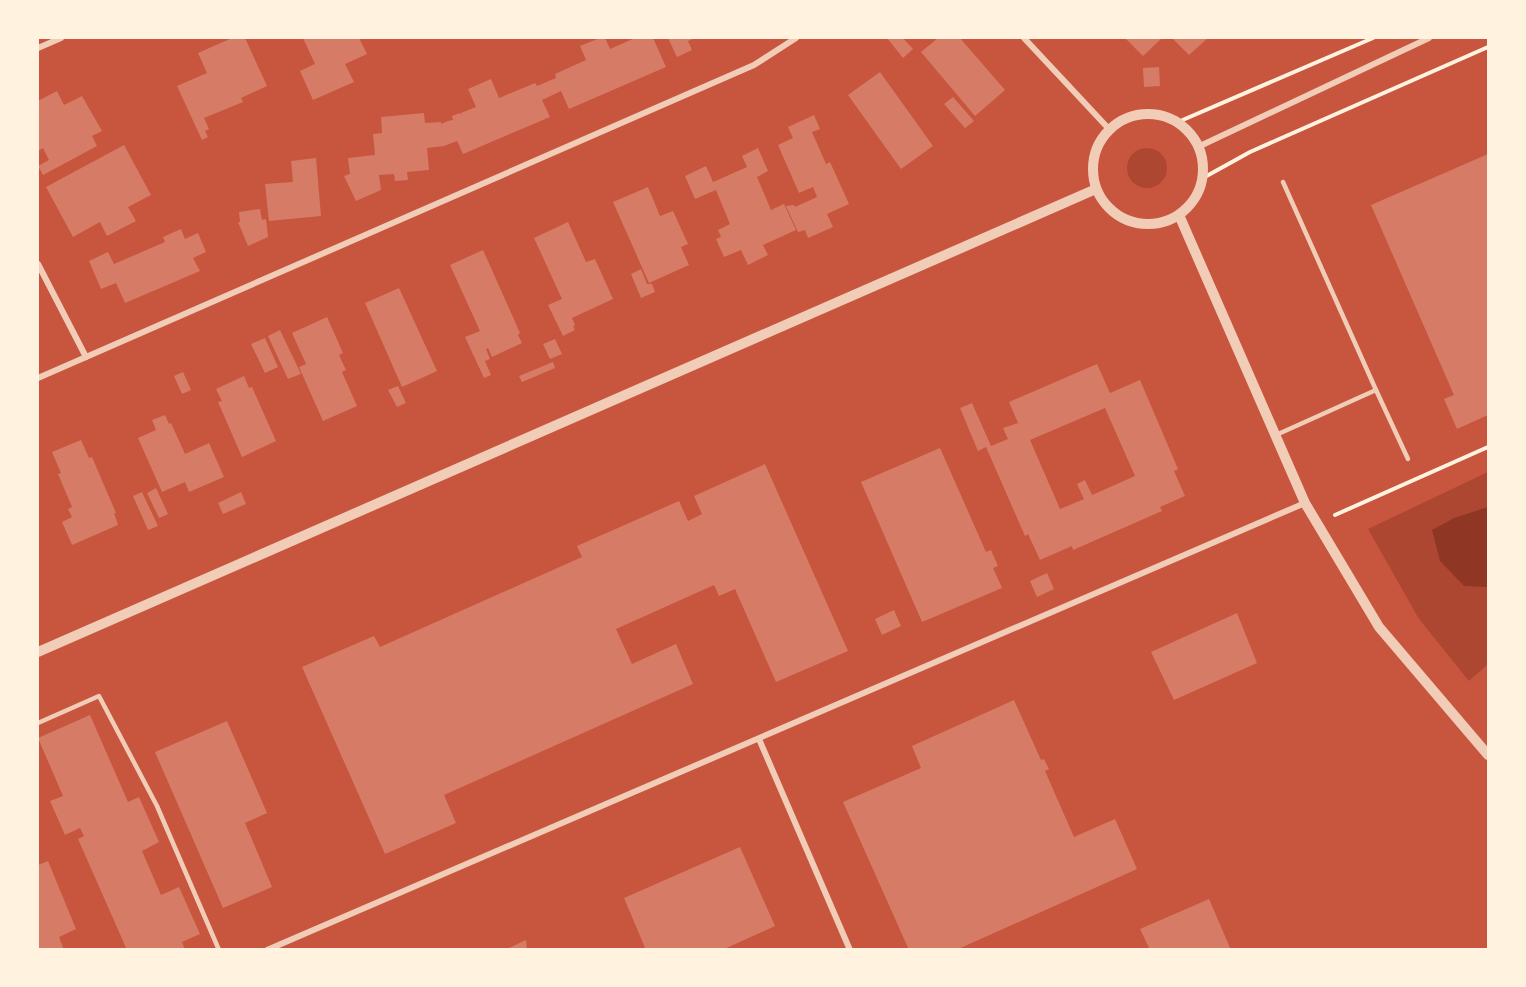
<svg xmlns="http://www.w3.org/2000/svg" width="1526" height="987" viewBox="0 0 1526 987" font-family="'Fira Sans',sans-serif">
	<style>
		.green { fill: #ae4732 }
		.water { fill: #8f3625 }
		.building { fill: #d67c66; fill-rule: evenodd }
		.lines { fill: none; stroke-linecap: round; stroke-linejoin: round }
		.path { stroke: #fff3e0; stroke-width: 4 }
		.service { stroke: #f1ccb7; stroke-width: 4.5 }
		.minor { stroke: #f1ccb7; stroke-width: 6 }
		.tertiary { stroke: #f1ccb7; stroke-width: 10 }
	</style>
	<rect width="100%" height="100%" fill="#c8553d"/>
	<g class="green">
		<circle cx="1147" cy="168" r="20"/>
		<polygon points="1488,472 1488,664 1469,681 1419,619 1368,529"/>
	</g>
	<polygon class="water" points="1488,507 1488,587 1464,586 1440,561 1432,530 1454,518"/>
	<g class="building">
		<polygon points="232,38 245,38 267,86 241,98 243,102 204,118 209,129 205,131 208,137 202,140 177,86 207,73 198,53"/>
		<polygon points="303,38 359,38 367,54 345,64 354,82 313,100 300,71 315,64"/>
		<polygon points="600,38 605,38 610,49 635,38 653,38 666,67 569,109 561,91 542,100 550,117 463,154 457,141 444,146 427,148 429,170 407,172 408,180 395,181 394,174 379,175 381,190 356,201 344,176 350,174 348,158 375,155 373,134 382,133 381,117 424,113 425,123 441,122 441,124 448,121 453,120 452,116 460,113 462,116 461,113 476,107 468,89 491,79 499,98 535,83 537,86 556,78 555,74 586,60 580,46"/>
		<polygon points="668,38 695,38 688,41 692,50 677,57"/>
		<polygon points="887,38 903,38 913,49 903,58"/>
		<polygon points="938,38 960,38 1005,90 975,116 921,52"/>
		<polygon points="1125,38 1159,38 1161,39 1143,56"/>
		<polygon points="1172,38 1208,38 1189,55"/>
		<polygon points="1159,67 1160,86 1144,87 1143,68"/>
		<polygon points="880,72 933,146 901,169 848,95"/>
		<polygon points="57,91 64,105 82,96 102,131 92,136 97,146 43,175 38,166 49,160 43,148 38,151 38,101"/>
		<polygon points="953,97 974,121 965,128 944,104"/>
		<polygon points="814,115 820,129 812,132 826,164 830,162 849,204 827,214 833,227 808,238 805,230 798,232 786,206 794,205 795,207 817,197 813,187 799,193 778,145 793,138 788,127"/>
		<polygon points="124,145 151,195 128,207 136,221 107,236 100,222 73,237 46,187"/>
		<polygon points="758,148 768,171 757,177 771,210 784,204 796,230 763,245 768,255 748,265 741,250 724,257 716,239 721,237 718,230 730,224 716,190 695,199 685,176 706,166 713,182 747,167 742,156"/>
		<polygon points="1488,154 1488,415 1457,429 1444,399 1454,395 1371,205"/>
		<polygon points="316,158 321,216 269,221 265,184 293,182 291,161"/>
		<polygon points="648,187 660,216 673,211 688,244 681,247 689,265 649,283 613,202"/>
		<polygon points="260,209 262,220 266,219 268,237 248,246 238,222 240,222 239,212"/>
		<polygon points="568,222 586,262 595,259 613,299 572,318 575,325 573,326 575,330 563,336 548,305 562,299 534,238"/>
		<polygon points="181,229 185,239 198,233 206,252 193,258 200,271 125,303 116,283 101,289 89,261 108,252 114,264 165,242 163,237"/>
		<polygon points="483,250 520,333 518,335 522,343 492,357 488,348 486,349 490,359 485,361 491,375 484,378 465,337 480,331 450,265"/>
		<polygon points="641,269 647,284 652,284 655,292 641,298 631,274"/>
		<polygon points="399,288 437,371 402,387 365,303"/>
		<polygon points="327,317 343,353 339,355 346,370 342,372 357,406 323,421 299,367 306,364 292,333"/>
		<polygon points="280,330 301,374 288,379 268,336"/>
		<polygon points="265,338 278,367 265,373 251,344"/>
		<polygon points="555,339 562,354 550,359 543,344"/>
		<polygon points="553,362 555,368 522,382 519,376"/>
		<path d="M1097,364l13,29 30,-13 38,89 -4,2 11,25 -25,11 2,4 -89,39 -1,-4 -32,14 -12,-26 -3,2 -39,-89 -8,4 -18,-43 12,-5 19,43 17,-7 -5,-11 15,-5 -9,-21zM1105,408l30,68 -43,19 -7,-15 -8,4 7,15 -24,10 -30,-69z"/>
		<polygon points="183,372 191,390 182,394 174,376"/>
		<polygon points="244,376 249,388 252,387 276,441 242,457 218,402 222,401 216,389"/>
		<polygon points="398,386 406,403 397,407 388,390"/>
		<polygon points="165,415 169,424 171,423 185,454 209,443 224,477 189,492 185,482 162,492 138,438 156,430 152,420"/>
		<polygon points="81,440 89,458 92,457 116,513 114,513 118,525 72,545 62,522 72,517 68,509 72,507 58,474 61,473 52,452"/>
		<polygon points="940,448 986,552 991,550 998,566 993,568 1002,588 922,622 861,482"/>
		<polygon points="765,464 848,651 776,682 735,589 719,596 714,585 616,629 632,664 676,644 693,684 444,795 456,823 385,854 302,667 374,636 380,647 582,557 577,546 679,501 688,521 702,514 694,496"/>
		<polygon points="156,488 168,514 159,518 147,493"/>
		<polygon points="142,492 158,526 148,530 133,496"/>
		<polygon points="241,492 246,504 223,514 218,503"/>
		<polygon points="1047,573 1054,589 1037,597 1030,581"/>
		<polygon points="894,610 901,626 882,635 875,619"/>
		<polygon points="1237,613 1257,663 1174,700 1151,652"/>
		<polygon points="1014,700 1041,760 1044,759 1049,769 1045,771 1074,837 1115,819 1137,869 956,950 909,950 843,802 921,768 912,746"/>
		<polygon points="90,715 128,802 139,797 159,842 142,851 161,895 179,887 200,934 182,942 185,950 127,950 78,839 84,836 80,828 65,835 50,801 63,796 38,738"/>
		<polygon points="227,721 267,813 245,823 272,887 223,908 155,752"/>
		<polygon points="740,847 775,926 722,950 646,950 624,898"/>
		<polygon points="48,861 76,929 59,937 64,950 38,950 38,865"/>
		<polygon points="1209,899 1231,950 1150,950 1140,929"/>
		<polygon points="526,940 527,950 505,950"/>
	</g>
	<g class="lines">
		<g class="path">
			<polyline points="1178,122 1373,38"/>
			<polyline points="1203,178 1250,152 1488,47"/>
			<polyline points="1335,515 1488,447"/>
		</g>
		<g class="service">
			<polyline points="1376,390 1408,459"/>
			<polyline points="1276,435 1376,390 1283,182"/>
			<polyline points="38,723 99,696 157,806 219,950"/>
		</g>
		<g class="minor">
			<polyline points="1024,38 1109,129"/>
			<polyline points="38,48 61,38"/>
			<polyline points="1200,146 1429,38"/>
			<polyline points="38,264 86,357"/>
			<polyline points="38,378 754,65 796,38"/>
			<polyline points="759,739 850,950"/>
			<polyline points="267,950 1305,503"/>
		</g>
		<g class="tertiary">
			<circle cx="1148" cy="169" r="55"/>
			<polyline points="1179,215 1305,503 1379,627 1488,755"/>
			<polyline points="38,652 1096,189"/>
		</g>
	</g>
	<rect width="1526" height="987" fill="none" stroke="#fff3e0" stroke-width="78"/>
</svg>
